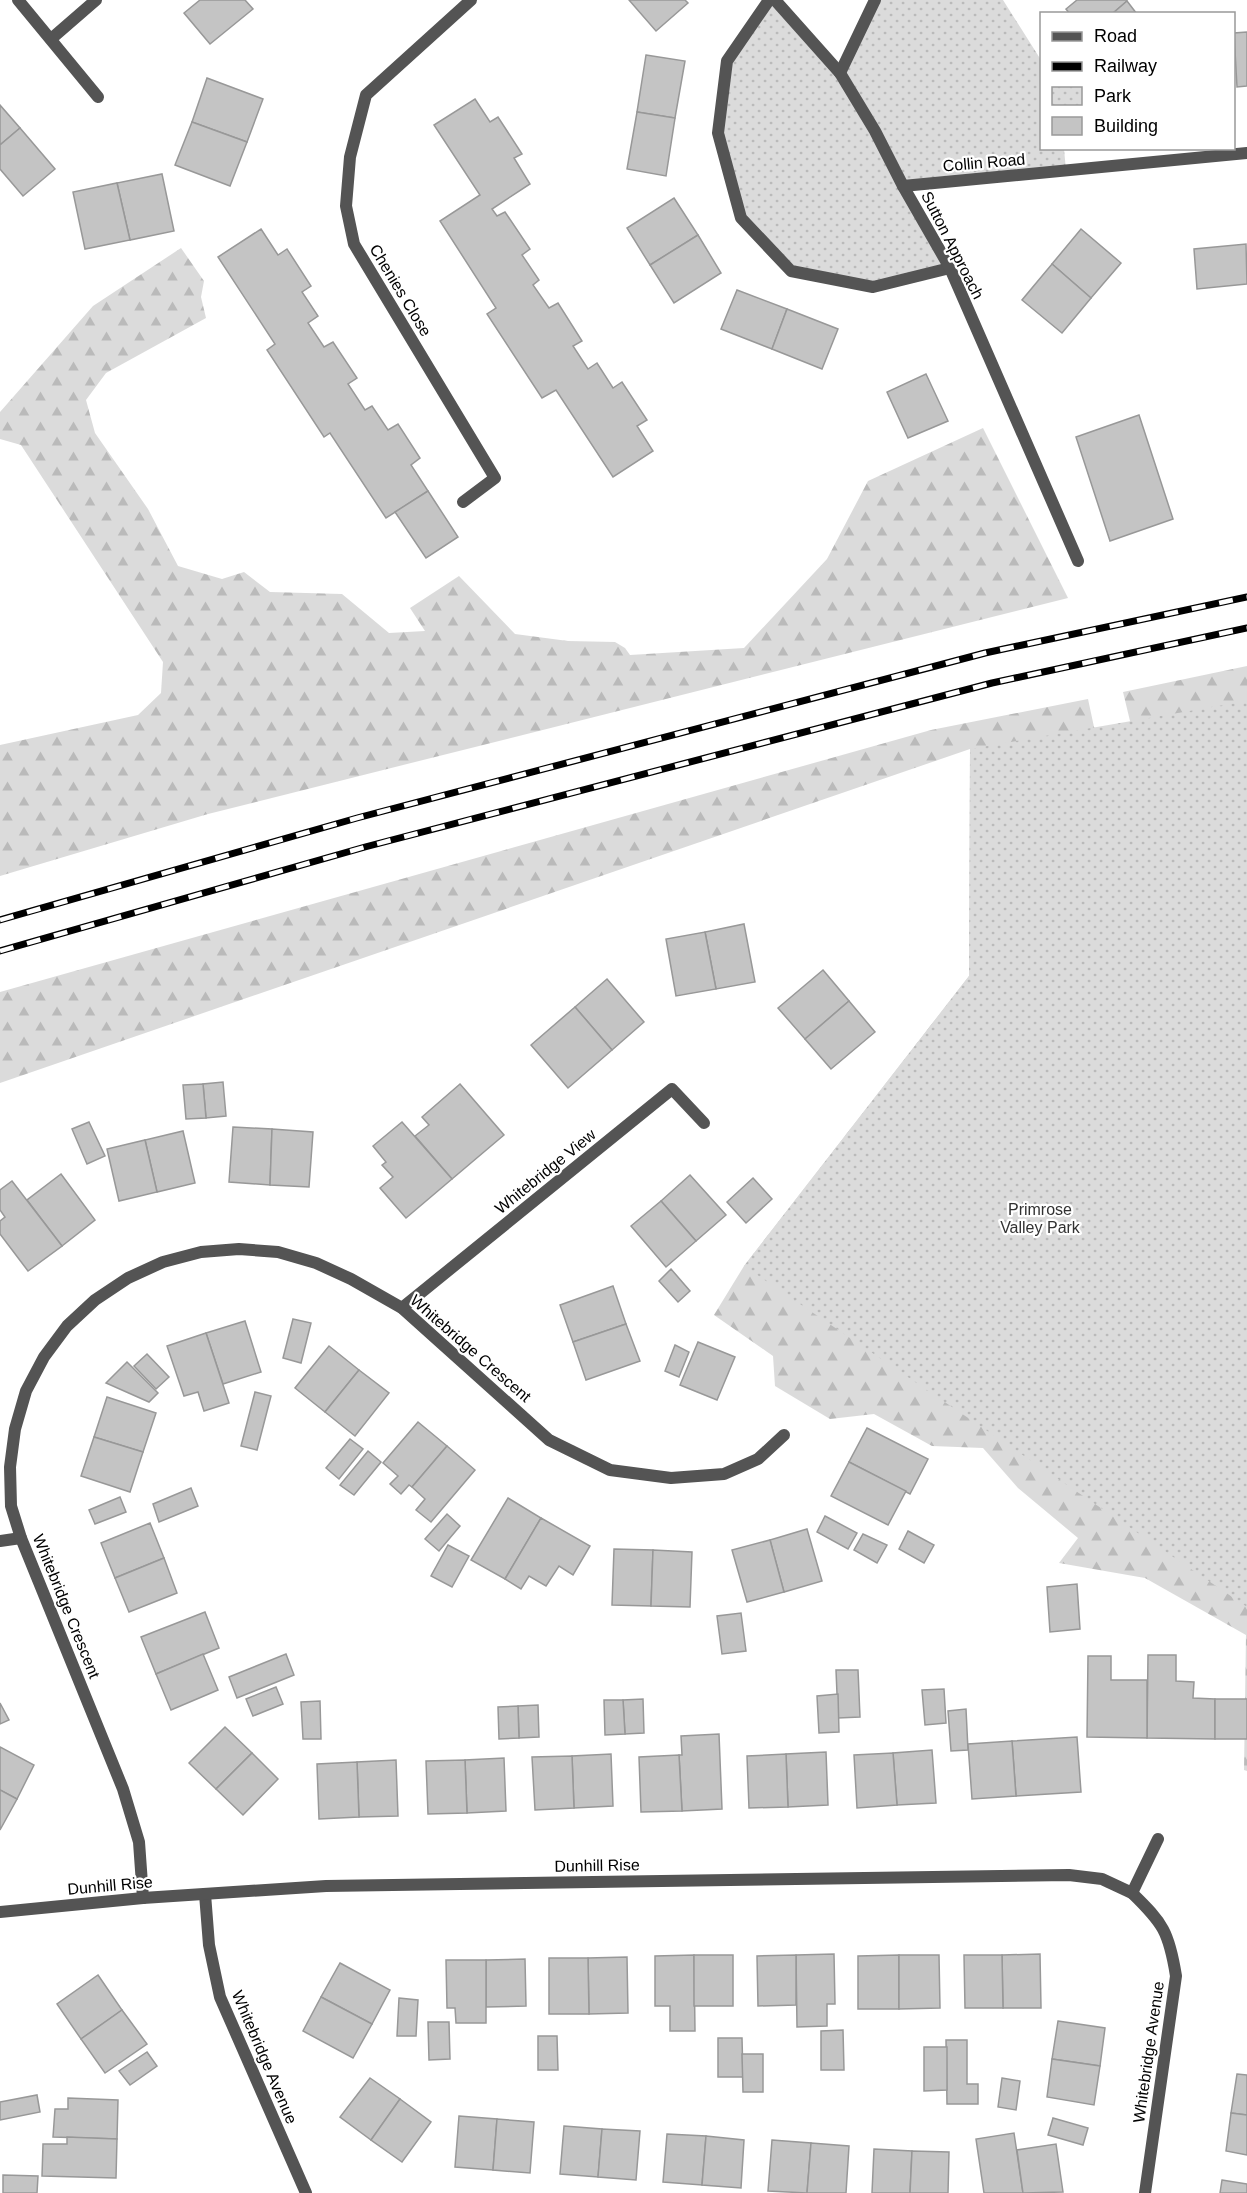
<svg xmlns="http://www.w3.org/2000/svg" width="1247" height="2193" viewBox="0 0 1247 2193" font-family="Helvetica,sans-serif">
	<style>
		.forest { fill: url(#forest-firs) }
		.park { fill: url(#park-dots) }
		.building { fill: #c4c4c4; stroke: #989898; stroke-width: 1.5 }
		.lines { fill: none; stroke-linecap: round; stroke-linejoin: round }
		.street { stroke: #545454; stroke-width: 12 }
		.rail-casing { stroke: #000; stroke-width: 7 }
		.rail { stroke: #fff; stroke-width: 4.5; stroke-dasharray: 14; stroke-linecap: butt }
		.labels { text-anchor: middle; stroke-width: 4.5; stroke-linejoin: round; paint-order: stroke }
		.street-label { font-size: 16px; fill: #000; stroke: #fff }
		.park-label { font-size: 16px; fill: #323232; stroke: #fff }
	</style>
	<defs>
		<pattern id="forest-firs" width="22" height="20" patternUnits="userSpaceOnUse" patternTransform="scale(1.5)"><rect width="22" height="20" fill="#dbdbdb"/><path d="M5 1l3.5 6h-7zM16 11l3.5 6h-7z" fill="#bababa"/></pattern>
		<pattern id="park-dots" width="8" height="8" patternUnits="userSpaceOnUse" patternTransform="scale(1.5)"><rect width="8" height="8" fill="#dbdbdb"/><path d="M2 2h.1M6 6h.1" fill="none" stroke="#bababa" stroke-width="1.8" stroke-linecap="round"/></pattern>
	</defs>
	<rect width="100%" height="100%" fill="#fff"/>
	<g class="forest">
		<polygon points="181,248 204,281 201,297 206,318 106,373 86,400 95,433 148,509 178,566 222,579 244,572 270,592 342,594 389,633 425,631 410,608 459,576 515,634 568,641 615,642 625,648 630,655 744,648 827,559 868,481 983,428 1068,598 208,814 0,876 0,745 138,715 161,693 163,662 21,445 0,439 0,412 93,306"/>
		<polygon points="1247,666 1247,844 1129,750 1130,721 1123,692"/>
		<polygon points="1088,699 1094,727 1247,927 1247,1771 1244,1770 1246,1635 1145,1578 1059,1563 1078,1538 1018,1488 983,1448 932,1446 874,1414 830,1419 775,1386 773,1356 714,1315 744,1266 969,976 970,749 0,1083 0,992 931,730"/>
	</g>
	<g class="park">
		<polygon points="769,0 839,73 875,0 1003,0 1041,60 1042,148 1064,149 1066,170 904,186 950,268 873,287 791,271 741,218 718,133 727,61"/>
		<polygon points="1247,701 1247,1607 744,1266 969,976 970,749"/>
	</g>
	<g class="building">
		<polygon points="200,0 245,0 253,9 210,44 184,13"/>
		<polygon points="629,0 685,0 688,3 656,31"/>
		<polygon points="1077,0 1126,0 1127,1 1112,14 1070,14 1066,9"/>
		<polygon points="1127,1 1137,14 1112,14"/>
		<polygon points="1247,32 1247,86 1237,87 1234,33"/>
		<polygon points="646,55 685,61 675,118 637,112"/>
		<polygon points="207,78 263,99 247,142 192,122"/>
		<polygon points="475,99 490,122 498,117 522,154 514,158 530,184 492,209 497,216 505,212 530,249 522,255 539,280 533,285 549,308 558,303 582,341 573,346 588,369 597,363 613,388 622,382 647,420 637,426 653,451 613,477 556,390 542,398 487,314 496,308 440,221 480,195 434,125"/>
		<polygon points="0,105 20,128 0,145"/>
		<polygon points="637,112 675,118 666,176 627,169"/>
		<polygon points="192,122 247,142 230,186 175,165"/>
		<polygon points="20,128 55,169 23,196 0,169 0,145"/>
		<polygon points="162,174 174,231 130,240 117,183"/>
		<polygon points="117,183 130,240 85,249 73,192"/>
		<polygon points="674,198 698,235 650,265 627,228"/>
		<polygon points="261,229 278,255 287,249 311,286 302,292 318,316 308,323 324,347 333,342 357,378 348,384 365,410 372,406 388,430 398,424 420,458 411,465 428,491 386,518 330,433 324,437 267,350 275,344 218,257"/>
		<polygon points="1081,229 1121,263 1091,298 1052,264"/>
		<polygon points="698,235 721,273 674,303 650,265"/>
		<polygon points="1246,244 1247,284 1197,289 1194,249"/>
		<polygon points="1052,264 1091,298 1062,333 1022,300"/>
		<polygon points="737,290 787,309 772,349 721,329"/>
		<polygon points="787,309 838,329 822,369 772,349"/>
		<polygon points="926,374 948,421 908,438 887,392"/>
		<polygon points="1139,415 1173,519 1110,541 1076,437"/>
		<polygon points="428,491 458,537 426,558 395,512"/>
		<polygon points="744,924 755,982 716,989 705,932"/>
		<polygon points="705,932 716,989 676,996 666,939"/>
		<polygon points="823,970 849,1001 805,1039 778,1008"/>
		<polygon points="607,979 644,1022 612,1050 575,1007"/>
		<polygon points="849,1001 875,1032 831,1069 805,1039"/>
		<polygon points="575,1007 612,1050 568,1088 531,1045"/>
		<polygon points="223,1082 226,1116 206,1118 203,1084"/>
		<polygon points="203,1084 206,1118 186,1119 183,1085"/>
		<polygon points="460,1084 504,1135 452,1179 415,1136 429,1125 422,1117"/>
		<polygon points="89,1122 105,1156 87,1164 72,1129"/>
		<polygon points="402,1122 452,1179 406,1218 380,1188 393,1177 382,1165 386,1162 373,1146"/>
		<polygon points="233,1127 272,1129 270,1185 229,1182"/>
		<polygon points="272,1129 313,1132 309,1187 270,1185"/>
		<polygon points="183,1131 195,1183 157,1192 145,1140"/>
		<polygon points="145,1140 157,1192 119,1201 107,1149"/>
		<polygon points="61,1174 95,1220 62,1246 27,1200"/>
		<polygon points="690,1175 726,1215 696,1241 661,1201"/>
		<polygon points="753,1178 772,1199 746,1223 727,1202"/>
		<polygon points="12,1181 62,1246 28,1271 0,1234 0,1221 5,1217 0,1210 0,1190"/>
		<polygon points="661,1201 696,1241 666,1267 631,1226"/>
		<polygon points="671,1269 690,1291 678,1302 659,1281"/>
		<polygon points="613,1286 626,1324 573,1342 560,1305"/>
		<polygon points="293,1319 311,1323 301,1363 283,1358"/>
		<polygon points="245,1321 261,1372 223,1384 206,1333"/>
		<polygon points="626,1324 640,1361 586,1380 573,1342"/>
		<polygon points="206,1333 229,1403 204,1411 198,1392 184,1396 167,1346"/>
		<polygon points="698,1342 735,1357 717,1400 680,1385"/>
		<polygon points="675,1345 689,1352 679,1377 665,1371"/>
		<polygon points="329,1346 359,1370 325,1412 295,1388"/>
		<polygon points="147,1354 169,1377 156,1389 134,1366"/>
		<polygon points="127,1362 158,1393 149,1402 106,1383"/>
		<polygon points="359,1370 389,1393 355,1436 325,1412"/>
		<polygon points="255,1392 271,1396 257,1450 241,1446"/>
		<polygon points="107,1397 156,1413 143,1452 94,1437"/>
		<polygon points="418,1422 447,1446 412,1487 409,1485 401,1494 390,1484 398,1476 383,1463"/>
		<polygon points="867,1428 928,1459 910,1494 849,1462"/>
		<polygon points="94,1437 143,1452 130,1492 81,1476"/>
		<polygon points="350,1439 363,1449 339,1479 326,1468"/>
		<polygon points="447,1446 475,1470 431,1522 416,1510 425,1499 412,1487"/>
		<polygon points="368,1451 381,1462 354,1495 340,1485"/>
		<polygon points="849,1462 906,1491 888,1525 831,1496"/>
		<polygon points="191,1488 198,1506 159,1522 153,1504"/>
		<polygon points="120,1497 126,1512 95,1524 89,1510"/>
		<polygon points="508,1498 541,1518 505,1579 471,1560"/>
		<polygon points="447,1514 460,1526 439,1551 425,1539"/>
		<polygon points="825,1516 857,1533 848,1549 817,1532"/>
		<polygon points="541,1518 590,1546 573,1575 559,1566 546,1586 529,1576 521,1589 505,1579"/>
		<polygon points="150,1523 164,1558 115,1578 101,1543"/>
		<polygon points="807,1529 822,1581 784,1592 770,1540"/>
		<polygon points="908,1531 934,1545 924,1563 899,1549"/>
		<polygon points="863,1534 887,1545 877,1563 854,1550"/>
		<polygon points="770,1540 784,1592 747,1602 732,1550"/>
		<polygon points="448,1545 469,1556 452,1587 431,1576"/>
		<polygon points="614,1549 653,1550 651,1606 612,1605"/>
		<polygon points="653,1550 692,1552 690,1607 651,1606"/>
		<polygon points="164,1558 177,1593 129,1612 115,1578"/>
		<polygon points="1077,1584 1080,1629 1050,1632 1047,1587"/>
		<polygon points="205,1612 219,1648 156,1674 141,1637"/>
		<polygon points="741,1613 746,1651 722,1654 717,1616"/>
		<polygon points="203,1654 218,1690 171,1710 156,1674"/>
		<polygon points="286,1654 294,1675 237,1698 229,1677"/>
		<polygon points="1148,1655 1176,1655 1176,1681 1194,1682 1193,1698 1215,1699 1215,1739 1147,1738"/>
		<polygon points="1088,1656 1111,1656 1111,1680 1147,1680 1147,1738 1087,1737"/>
		<polygon points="836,1670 858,1670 860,1717 838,1718"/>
		<polygon points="276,1687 283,1704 253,1716 246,1699"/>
		<polygon points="944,1689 946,1723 925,1725 922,1690"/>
		<polygon points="838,1694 839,1732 819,1733 817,1696"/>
		<polygon points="643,1699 644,1733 625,1734 623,1700"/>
		<rect x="1215" y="1699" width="32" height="40"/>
		<polygon points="604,1700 623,1700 625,1734 605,1735"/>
		<polygon points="320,1701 321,1739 303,1739 301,1702"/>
		<polygon points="0,1703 9,1720 0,1724"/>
		<polygon points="538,1705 539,1737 519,1738 518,1706"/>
		<polygon points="518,1706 519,1738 499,1739 498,1707"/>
		<polygon points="966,1709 968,1750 951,1751 948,1711"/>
		<polygon points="225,1727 252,1753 216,1789 189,1763"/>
		<polygon points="719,1734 722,1809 682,1811 679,1755 682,1755 681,1736"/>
		<polygon points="1077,1737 1081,1792 1016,1796 1012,1741"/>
		<polygon points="1012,1741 1016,1796 972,1799 968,1744"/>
		<polygon points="0,1747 34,1765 17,1799 0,1790"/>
		<polygon points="932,1750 936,1803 897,1805 893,1753"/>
		<polygon points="826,1752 828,1805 788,1807 786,1754"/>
		<polygon points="252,1753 278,1779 243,1815 216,1789"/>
		<polygon points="893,1753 897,1805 857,1808 854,1755"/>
		<polygon points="611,1754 613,1806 574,1808 572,1756"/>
		<polygon points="786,1754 788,1807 749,1808 747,1756"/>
		<polygon points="679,1755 682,1811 641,1812 639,1757"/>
		<polygon points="572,1756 574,1808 535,1810 532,1757"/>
		<polygon points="504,1758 506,1811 467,1813 465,1760"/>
		<polygon points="396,1760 398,1816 359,1817 357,1762"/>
		<polygon points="465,1760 467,1813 428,1814 426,1761"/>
		<polygon points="357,1762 359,1817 319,1819 317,1764"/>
		<polygon points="0,1790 17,1799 0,1830"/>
		<polygon points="834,1954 835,2004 827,2004 827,2026 797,2027 796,1955"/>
		<polygon points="1040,1954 1041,2008 1003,2008 1002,1955"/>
		<polygon points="694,1955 695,2031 670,2031 670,2006 655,2006 655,1956"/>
		<rect x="694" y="1955" width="39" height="51"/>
		<polygon points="796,1955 796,2005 758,2006 757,1956"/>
		<polygon points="899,1955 899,2009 858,2009 858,1956"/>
		<polygon points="899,1955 939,1955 940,2008 899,2009"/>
		<polygon points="964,1955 1002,1955 1003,2008 965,2008"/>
		<polygon points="627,1957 628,2013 589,2014 588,1958"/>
		<polygon points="549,1958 588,1958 589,2014 549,2014"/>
		<polygon points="525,1959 526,2006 486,2007 486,1960"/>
		<polygon points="446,1960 486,1960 486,2023 456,2023 455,2008 447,2008"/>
		<polygon points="340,1963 390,1990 372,2024 321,1997"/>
		<polygon points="98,1975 122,2010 81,2039 57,2004"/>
		<polygon points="321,1997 372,2024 353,2058 303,2031"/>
		<polygon points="399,1998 418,2000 416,2036 397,2036"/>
		<polygon points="122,2010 147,2044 105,2073 81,2039"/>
		<polygon points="1058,2021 1105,2028 1100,2066 1052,2059"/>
		<polygon points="428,2022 449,2022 450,2059 429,2060"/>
		<polygon points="843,2030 844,2070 821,2070 821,2031"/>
		<polygon points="538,2036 557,2036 558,2070 538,2070"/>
		<polygon points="718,2038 742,2038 743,2077 718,2077"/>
		<polygon points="946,2040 967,2040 967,2084 978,2084 978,2104 947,2104"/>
		<polygon points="924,2047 947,2047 947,2090 924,2091"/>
		<polygon points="147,2052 157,2066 130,2085 119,2071"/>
		<polygon points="742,2054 763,2054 763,2092 743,2092"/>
		<polygon points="1052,2059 1100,2066 1094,2105 1047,2097"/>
		<polygon points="1237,2074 1247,2075 1247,2115 1231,2113"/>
		<polygon points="370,2078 400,2099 371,2140 340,2117"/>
		<polygon points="1002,2078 1020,2081 1016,2110 998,2107"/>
		<polygon points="37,2095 40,2112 0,2120 0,2102"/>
		<polygon points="68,2098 118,2100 117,2139 53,2137 55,2109 68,2109"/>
		<polygon points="400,2099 431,2122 402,2162 371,2140"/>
		<polygon points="1231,2113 1247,2115 1247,2155 1226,2151"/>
		<polygon points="459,2116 497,2119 493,2170 455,2167"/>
		<polygon points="1053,2118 1088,2128 1083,2145 1048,2135"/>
		<polygon points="497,2119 534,2122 530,2173 493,2170"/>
		<polygon points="564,2126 602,2129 598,2177 560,2174"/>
		<polygon points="602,2129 640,2131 636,2180 598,2177"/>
		<polygon points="1014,2133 1023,2193 984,2193 976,2139"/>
		<polygon points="667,2134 706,2136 702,2185 663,2182"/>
		<polygon points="706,2136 744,2140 741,2188 702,2185"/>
		<polygon points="67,2137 117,2139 116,2178 42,2176 43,2144 67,2144"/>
		<polygon points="772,2140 811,2143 807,2193 768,2191"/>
		<polygon points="811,2143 849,2146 846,2193 807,2193"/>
		<polygon points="1056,2144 1063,2192 1023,2193 1017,2150"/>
		<polygon points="874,2149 912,2151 910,2193 872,2193"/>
		<polygon points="912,2151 949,2152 948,2193 910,2193"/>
		<polygon points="3,2175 38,2176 37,2193 3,2193"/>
		<polygon points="1222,2180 1247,2184 1247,2193 1220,2193"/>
	</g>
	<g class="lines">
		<g class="street">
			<polyline points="18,0 98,97"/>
			<polyline points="769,0 727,61 718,133 741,218 791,271 873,287 950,268"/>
			<polyline points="775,0 840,73 875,131 903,186 950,268 1078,561"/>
			<polyline points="51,39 96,0"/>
			<polyline points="840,73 875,0"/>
			<polyline points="903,186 1247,153"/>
			<polyline points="463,502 495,478 354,244 346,206 350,157 366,95 471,0"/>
			<polyline points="402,1308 672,1089 704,1123"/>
			<polyline points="0,1541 21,1538"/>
			<path d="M1132,1893c31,30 37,39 44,83l-31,217"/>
			<polyline points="205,1894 209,1945 220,1997 306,2193"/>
			<polyline points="143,1898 139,1842 123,1789 21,1538 11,1506 10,1467 15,1429 26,1391 44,1357 67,1326 95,1300 128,1278 163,1262 201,1252 239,1249 278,1252 316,1263 351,1279 402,1308 549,1440 610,1470 671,1478 724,1474 758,1459 784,1435"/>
			<polyline points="0,1912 143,1898 326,1886 1069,1875 1102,1879 1132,1893 1158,1839"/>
		</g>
		<g class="rail-casing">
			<g id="rail">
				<polyline points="0,920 357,818 985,653 1247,597"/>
				<polyline points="0,951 365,847 992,683 1247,628"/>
			</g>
		</g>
		<use href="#rail" class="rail"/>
	</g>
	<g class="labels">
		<g class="street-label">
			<text transform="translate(984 162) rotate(-5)" y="6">Collin Road</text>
			<text transform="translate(953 245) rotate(63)" y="6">Sutton Approach</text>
			<text transform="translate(401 290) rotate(59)" y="6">Chenies Close</text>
			<text transform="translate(545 1171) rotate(-39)" y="6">Whitebridge View</text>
			<text transform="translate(471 1348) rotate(41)" y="6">Whitebridge Crescent</text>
			<text transform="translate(67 1606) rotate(68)" y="6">Whitebridge Crescent</text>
			<text transform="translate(597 1865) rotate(-1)" y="6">Dunhill Rise</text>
			<text transform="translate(110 1885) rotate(-5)" y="6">Dunhill Rise</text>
			<text transform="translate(1148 2052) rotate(-82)" y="6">Whitebridge Avenue</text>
			<text transform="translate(265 2057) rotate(67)" y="6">Whitebridge Avenue</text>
		</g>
		<g class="park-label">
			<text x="1040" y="1215">Primrose<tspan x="1040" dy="18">Valley Park</tspan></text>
		</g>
	</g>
	<rect x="1040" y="12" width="195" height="138" fill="#ffffff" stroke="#999999" stroke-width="1.5"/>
	<rect x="1052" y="32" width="30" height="9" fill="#545454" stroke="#999999" stroke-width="1.5"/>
	<text x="1094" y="42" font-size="18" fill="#000000">Road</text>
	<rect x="1052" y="62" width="30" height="9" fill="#000000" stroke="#999999" stroke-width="1.5"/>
	<text x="1094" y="72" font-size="18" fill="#000000">Railway</text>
	<rect x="1052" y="87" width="30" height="18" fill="url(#park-dots)" stroke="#999999" stroke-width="1.5"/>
	<text x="1094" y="102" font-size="18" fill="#000000">Park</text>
	<rect x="1052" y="117" width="30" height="18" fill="#c4c4c4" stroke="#999999" stroke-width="1.5"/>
	<text x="1094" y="132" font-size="18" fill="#000000">Building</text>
</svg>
